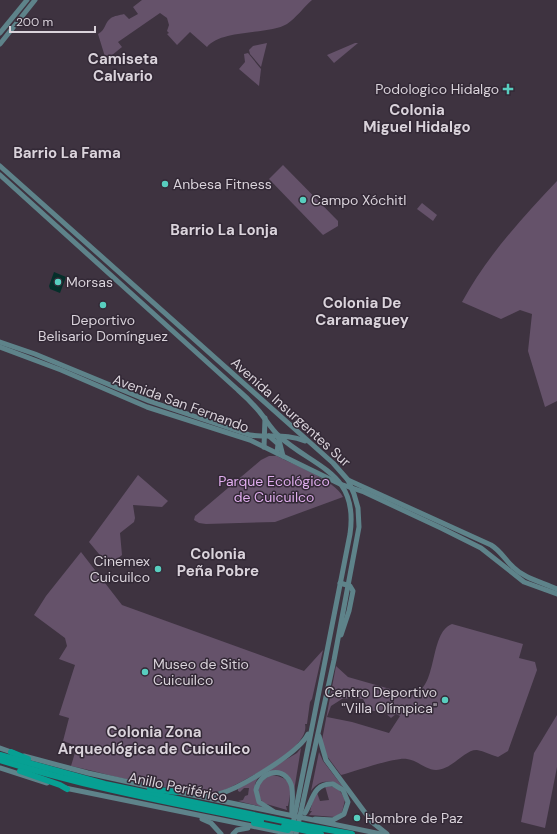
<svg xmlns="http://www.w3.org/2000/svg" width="557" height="834" viewBox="0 0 557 834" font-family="'DM Sans',sans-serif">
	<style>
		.green { fill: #65526a; fill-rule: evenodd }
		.water { fill: #052f2a }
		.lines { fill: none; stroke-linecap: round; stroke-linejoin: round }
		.secondary { stroke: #5e838a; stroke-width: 5 }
		.highway { stroke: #07a093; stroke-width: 6 }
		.poi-dot { fill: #58cebf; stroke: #332936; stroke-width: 1.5 }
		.labels { text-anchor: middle; stroke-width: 3; stroke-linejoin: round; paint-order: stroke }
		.poi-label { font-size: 14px; fill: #dad3db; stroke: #332936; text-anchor: start }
		.street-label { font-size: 14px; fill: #dad3db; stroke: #332936 }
		.park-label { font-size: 14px; fill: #e0adee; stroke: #332936 }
		.neighbourhood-label { font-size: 15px; font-weight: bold; fill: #dad3db; stroke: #332936 }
	</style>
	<rect width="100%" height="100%" fill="#3e3340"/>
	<g class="green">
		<path d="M142,0h170c-8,7 -16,18 -25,24 -18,11 -65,5 -80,23l-17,-15 -13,13 -10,-11 2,-1 -2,-2 2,-6 -2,-7 -7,-5 -42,29 4,5 -16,13 -8,-26c8,-4 6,-11 13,-16 3,-2 9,-3 13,-4l5,5 9,-5 -5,-7z"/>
		<polygon points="267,43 261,67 250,54 249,50 253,46"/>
		<polygon points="355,43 358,43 334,63 327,55"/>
		<polygon points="248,53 261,69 259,86 239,69 245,62 244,54"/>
		<polygon points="283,165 338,221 338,226 323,235 269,179"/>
		<path d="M557,181v220l-12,6 -17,-56 4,-37 -12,-4 -19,9 -39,-17c25,-46 60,-84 95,-121z"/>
		<polygon points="422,203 437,215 433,221 417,209"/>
		<path d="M269,456h8c17,9 58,24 66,41l-68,25 -69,2 -7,-1 -5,-3 1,-4 66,-56z"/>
		<polygon points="138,475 168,501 162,507 133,505 135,518 134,522 120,533 122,555 109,566 89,542"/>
		<path d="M81,552l41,53 182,66 19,-21 -11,49 -2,3 -3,22h-2c6,25 -61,56 -80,66 -28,10 -121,-17 -154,-24l6,-20 -14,-5 6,-23 -10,-3 16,-50 -16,-6 8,-13 -2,-8 -31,-23 12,-19z"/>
		<path d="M452,624l71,20 -4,14 16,4 2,8 -29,81 -10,6c-7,-2 -14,-6 -21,-7 -12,-1 -25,20 -41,20 -10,0 -19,-10 -29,-11 -12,-2 -51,12 -66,16l-17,-23 -2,-12 14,-74 12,11 63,18c28,-5 17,-62 41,-71zM351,698l12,1 6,12h14l8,7 5,-4 4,2 -11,17 -37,-11 -25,-5 4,-11 11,-7z"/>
		<polygon points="557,715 557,767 545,828 521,822 534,753"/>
		<path d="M301,748l-7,43 -3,-10 -19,-10c-20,2 -22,23 -10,36l-24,-6 5,-1 2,-4 3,-1 1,-7h-5l-4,4 -2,-1v-3l59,-35z"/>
		<path d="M319,752l4,9 20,26c-11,-8 -24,-8 -32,4z"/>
		<path d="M271,775c22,2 21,14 17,31h-2l1,4 -24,-7 -5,-8 1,-12z"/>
		<path d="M325,786c12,0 15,3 20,14l-3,12 -7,5 -26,-2 3,-4h-2l6,-21 4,11 9,-1z"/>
	</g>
	<polygon class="water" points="54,272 66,277 60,293 50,289 49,286"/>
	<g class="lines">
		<g class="secondary">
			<polyline points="0,33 27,0"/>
			<polyline points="0,44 35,0"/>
			<polyline points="0,166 333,463 348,480 354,494 358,508 359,527 334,660 296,834"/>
			<path d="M0,175l238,215c7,6 14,13 20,20 7,8 13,19 21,26 35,32 80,36 71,98l-59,300"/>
			<path d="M0,342l35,12 114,47 101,34c19,3 37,-2 55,6"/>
			<polyline points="0,347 61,370 147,407 250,440 340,484 364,492 441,528 481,548 524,582 557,594"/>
			<polyline points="269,436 278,444 277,453"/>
			<polyline points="278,436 283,456"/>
			<polyline points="264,447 265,418"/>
			<path d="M348,480l143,65c10,6 14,15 22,22 12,12 29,15 44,22"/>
			<polyline points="340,583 350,586 353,591 349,611 341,635"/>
			<polyline points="319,736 326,760 372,822 387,834"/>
			<polyline points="0,748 14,753"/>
			<polyline points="24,756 88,773 156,788"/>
			<polyline points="0,768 47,783"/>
			<polyline points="65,788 291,834"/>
			<polyline points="173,791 381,834"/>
			<path d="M204,796c5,0 11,0 15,-2 21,-6 80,-41 89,-60"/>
			<path d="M273,811l-14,-9 -3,-12c3,-17 25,-25 34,-8 5,9 1,22 2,32"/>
			<path d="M305,813c8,-13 8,-30 28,-29l10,6 5,12 -4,12 -11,6 -18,-1"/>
			<polyline points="202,819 211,823 221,834"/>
			<polyline points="233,834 237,830 248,828"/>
		</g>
		<g class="highway">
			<polyline points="11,752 28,759"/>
			<polyline points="0,755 105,784 307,826 352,834"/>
			<path d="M0,760c86,27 173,43 261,61"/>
			<polyline points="20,771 60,785 67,789"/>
			<polyline points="150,789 177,792"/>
			<polyline points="254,823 288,830"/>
			<polyline points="284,826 321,834"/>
		</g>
	</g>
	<g class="poi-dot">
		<path d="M506 83h4v4h4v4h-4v4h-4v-4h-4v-4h4z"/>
		<circle cx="165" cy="184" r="4"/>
		<circle cx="303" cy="200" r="4"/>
		<circle cx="58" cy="282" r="4"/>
		<circle cx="103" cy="305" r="4"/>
		<circle cx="158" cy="569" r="4"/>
		<circle cx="145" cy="672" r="4"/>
		<circle cx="445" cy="700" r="4"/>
		<circle cx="357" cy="818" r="4"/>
	</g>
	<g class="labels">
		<g class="poi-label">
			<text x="499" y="94" text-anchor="end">Podologico Hidalgo</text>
			<text x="173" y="189">Anbesa Fitness</text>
			<text x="311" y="205">Campo Xóchitl</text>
			<text x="66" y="287">Morsas</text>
			<text x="103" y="325" text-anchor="middle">Deportivo<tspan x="103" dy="16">Belisario Domínguez</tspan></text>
			<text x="150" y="566" text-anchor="end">Cinemex<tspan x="150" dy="16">Cuicuilco</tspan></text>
			<text x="153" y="669">Museo de Sitio<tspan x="153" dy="16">Cuicuilco</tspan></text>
			<text x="437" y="697" text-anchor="end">Centro Deportivo<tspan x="437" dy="16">"Villa Olímpica"</tspan></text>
			<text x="365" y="823">Hombre de Paz</text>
		</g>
		<g class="street-label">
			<text transform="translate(181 403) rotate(20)" y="5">Avenida San Fernando</text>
			<text transform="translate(291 412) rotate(42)" y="5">Avenida Insurgentes Sur</text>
			<text transform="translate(178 787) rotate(12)" y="5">Anillo Periférico</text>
		</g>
		<g class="park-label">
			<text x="274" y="486">Parque Ecológico<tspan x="274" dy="16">de Cuicuilco</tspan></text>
		</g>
		<g class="neighbourhood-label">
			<text x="123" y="64">Camiseta<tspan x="123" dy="17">Calvario</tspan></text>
			<text x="417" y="115">Colonia<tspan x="417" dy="17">Miguel Hidalgo</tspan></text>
			<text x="67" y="158">Barrio La Fama</text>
			<text x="224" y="235">Barrio La Lonja</text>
			<text x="362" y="308">Colonia De<tspan x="362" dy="17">Caramaguey</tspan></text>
			<text x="218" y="559">Colonia<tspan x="218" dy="17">Peña Pobre</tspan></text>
			<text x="154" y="737">Colonia Zona<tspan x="154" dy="17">Arqueológica de Cuicuilco</tspan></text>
		</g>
	</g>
	<path d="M10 26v6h85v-6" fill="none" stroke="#dad3db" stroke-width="2"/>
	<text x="16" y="26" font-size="12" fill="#dad3db" stroke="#332936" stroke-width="3" paint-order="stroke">200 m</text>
</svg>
